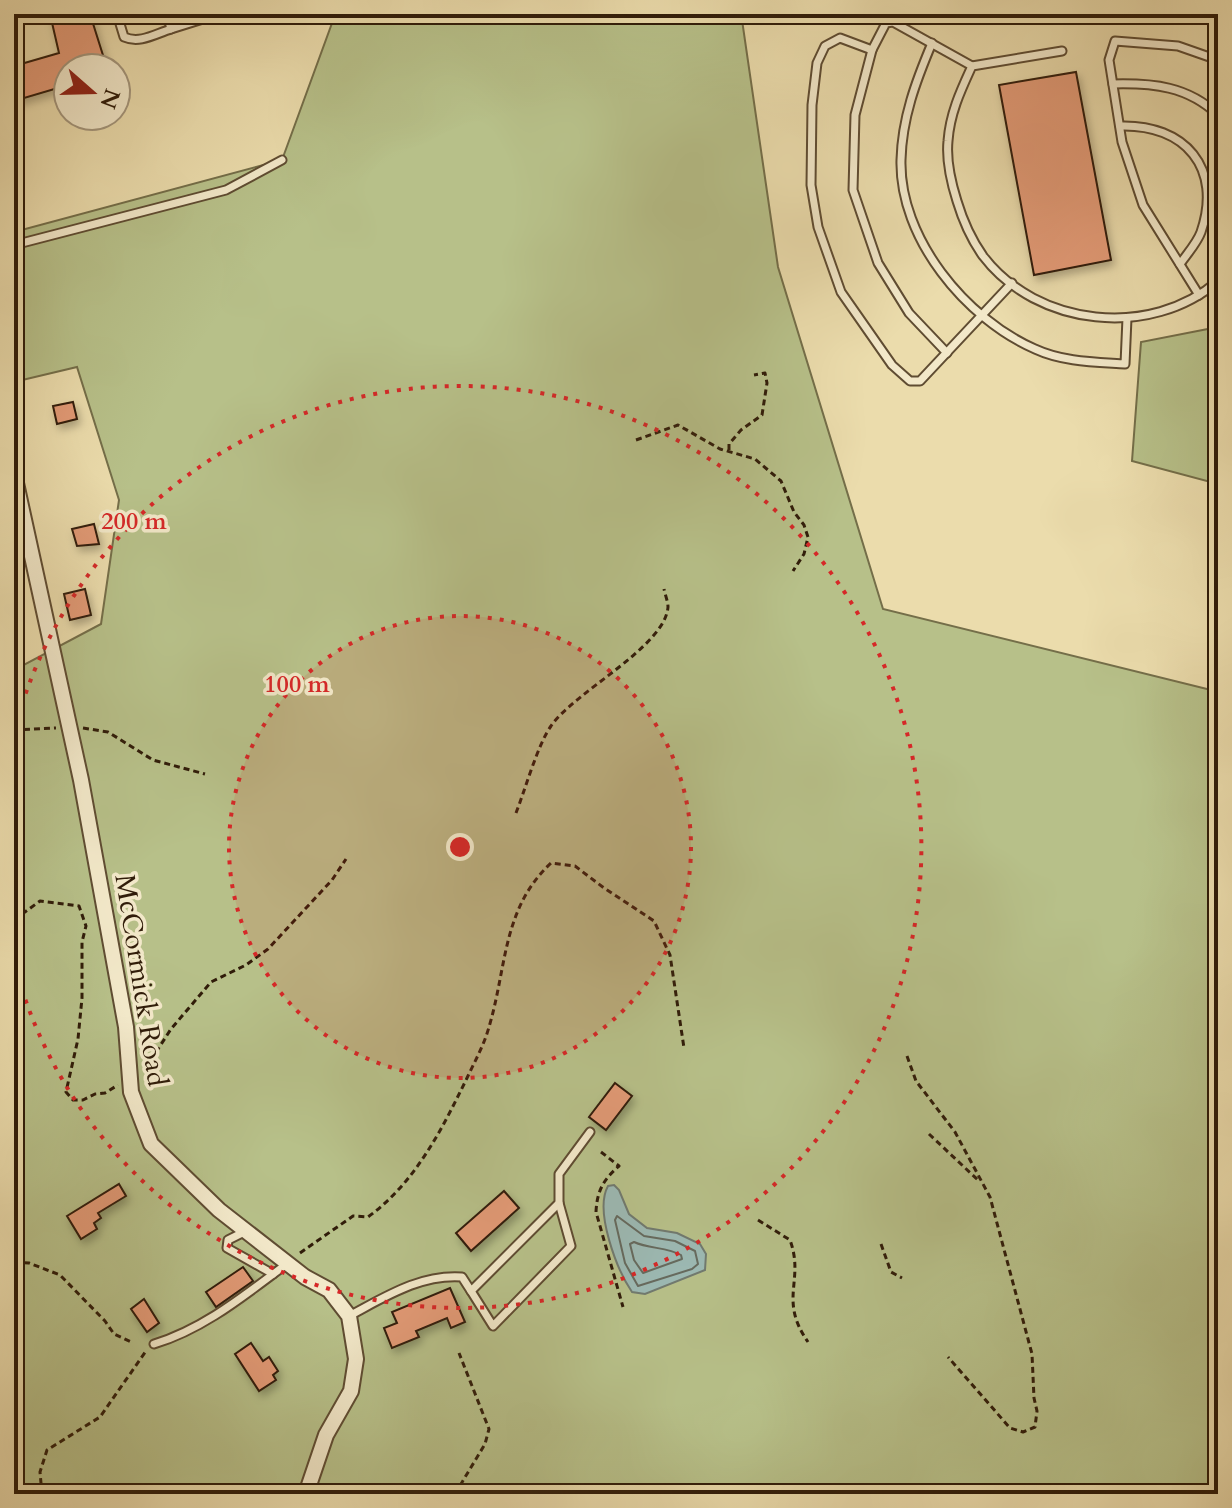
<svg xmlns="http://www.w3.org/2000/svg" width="1232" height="1508" viewBox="0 0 1232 1508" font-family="Cardo,serif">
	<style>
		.green { fill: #b7c089; stroke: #746e49; stroke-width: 2 }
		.water { fill: #9cb9b3; stroke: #717a6f; stroke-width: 2 }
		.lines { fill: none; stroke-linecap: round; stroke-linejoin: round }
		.shore { stroke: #666a5e; stroke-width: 2 }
		.building { fill: #e29a76; stroke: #301c09; stroke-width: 2; filter: url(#shadow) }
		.service-casing { stroke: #5f4c32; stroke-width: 11 }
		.minor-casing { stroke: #5f4c32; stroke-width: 18 }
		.path { stroke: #301c09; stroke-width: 3; stroke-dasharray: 6 4; stroke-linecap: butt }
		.service { stroke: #f2e8c9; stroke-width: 7 }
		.minor { stroke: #f2e8c9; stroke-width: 14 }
		.ring { fill: none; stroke: #d62828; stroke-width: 4; stroke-dasharray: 4 8 }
		.labels { text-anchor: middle; stroke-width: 7; stroke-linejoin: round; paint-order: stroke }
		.street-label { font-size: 28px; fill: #301c09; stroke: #f2e8c9 }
		.centre { fill: #d62828; stroke: #f2e8c9; stroke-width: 4 }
		.ring-label { font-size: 24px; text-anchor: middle; font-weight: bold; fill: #d62828; stroke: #f2e8c9; stroke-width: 7; stroke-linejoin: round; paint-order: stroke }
	</style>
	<defs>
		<filter id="shadow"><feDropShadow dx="3" dy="5" stdDeviation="4" flood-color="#0004"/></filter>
	</defs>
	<rect width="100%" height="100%" fill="#ebdcac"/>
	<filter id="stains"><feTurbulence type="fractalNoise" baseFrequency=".0025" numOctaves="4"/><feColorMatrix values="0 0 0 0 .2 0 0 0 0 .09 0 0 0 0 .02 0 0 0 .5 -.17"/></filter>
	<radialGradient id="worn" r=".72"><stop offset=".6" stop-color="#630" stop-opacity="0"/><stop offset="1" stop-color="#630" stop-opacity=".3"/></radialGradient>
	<g class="green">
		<polygon points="337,14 1040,14 742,20 778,267 883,609 1211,690 1218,614 1218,1494 14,1494 14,670 101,624 119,500 77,367 14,382 14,232 282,160 335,15"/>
		<polygon points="1218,327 1218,484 1132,461 1141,342"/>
	</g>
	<path class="water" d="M614,1185l5,5 10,24 18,14 30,5 23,11 6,10 -1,16 -60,24 -13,-2c-15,-22 -38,-81 -24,-106z"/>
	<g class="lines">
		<g class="shore">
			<polygon points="617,1216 644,1236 675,1241 695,1251 698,1264 692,1269 638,1286 625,1263 615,1220"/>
			<path d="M634,1242c15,7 33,5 47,13l1,4 -39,14 -9,-13 -4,-16z"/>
		</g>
	</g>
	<g class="building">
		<polygon points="50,14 90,14 107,68 68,68 68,85 14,101 14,66 59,53"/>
		<polygon points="1076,72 1111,260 1034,275 999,85"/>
		<polygon points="73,402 77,419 57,424 53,406"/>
		<polygon points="94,524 99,544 77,546 72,529"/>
		<polygon points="85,589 91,615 70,620 64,594"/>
		<polygon points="615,1083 632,1096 606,1130 589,1117"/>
		<polygon points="119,1184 126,1196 98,1213 101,1218 94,1223 97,1229 81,1239 67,1216"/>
		<polygon points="504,1191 519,1208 471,1251 456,1233"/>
		<polygon points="243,1267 253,1281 216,1307 206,1292"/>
		<polygon points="450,1288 465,1322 451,1328 447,1318 416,1331 419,1337 392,1348 384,1328 397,1323 392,1312"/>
		<polygon points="144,1299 159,1323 147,1332 131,1309"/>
		<polygon points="251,1343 263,1361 269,1357 278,1371 273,1375 276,1380 259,1391 235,1354"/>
	</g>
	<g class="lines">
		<g class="service-casing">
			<g id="service">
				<path d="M117,14l7,23c16,7 31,-3 47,-8"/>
				<polyline points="167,14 171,29 219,14"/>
				<path d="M932,43c-16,38 -30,75 -31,117 -2,78 65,159 134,189 28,13 60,13 90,15l2,-46"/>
				<polyline points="872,50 855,115 853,190 878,263 909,313 947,353"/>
				<path d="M1062,51l-90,15c-11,24 -22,47 -24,75 -2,20 3,41 9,60 6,20 14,38 26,55 54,71 168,83 235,25"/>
				<polyline points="972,66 893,22 886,23 872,50 840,38 825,46 817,63 812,105 811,185 818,227 841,292 892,365 910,381 920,381 1012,283"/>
				<path d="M1113,84c40,-1 75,2 105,31"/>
				<path d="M1120,126c65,-2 103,42 81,106 -4,11 -14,22 -21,32"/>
				<polyline points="14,245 226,190 282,160"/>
				<polyline points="1199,295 1143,205 1122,142 1109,60 1115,41 1178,46 1218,60"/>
				<polyline points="246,1231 228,1240 227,1248 273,1274"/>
				<polyline points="471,1291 493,1326 571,1246 559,1203"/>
				<path d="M349,1316c36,-19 71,-42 113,-39l9,14 88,-88v-29l31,-42"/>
				<path d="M154,1344c50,-15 92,-50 134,-81"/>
			</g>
		</g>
		<g class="minor-casing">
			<polyline id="minor" points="14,474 81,780 126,1027 131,1092 151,1144 219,1210 305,1277 329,1290 349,1316 356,1359 351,1391 326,1435 306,1494"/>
		</g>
		<g class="path">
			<polyline points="636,440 678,425 720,449 755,459 781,481 794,512 804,525 808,537 804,554 793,571"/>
			<polyline points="729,450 729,444 741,430 762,415 767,383 765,373 754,375"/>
			<polyline points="83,728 108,732 153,760 205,774"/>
			<polyline points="14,730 56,728"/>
			<path d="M516,813c9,-23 22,-69 35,-87 23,-34 114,-79 117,-119 0,-5 -3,-13 -4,-18"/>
			<polyline points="14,920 40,901 79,906 86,926 82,942 82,998 78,1039 66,1092 73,1100 83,1100 95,1094 105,1093 118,1085"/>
			<polyline points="907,1056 916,1081 955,1132 990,1197 1032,1354 1034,1398 1037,1411 1035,1427 1023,1432 1010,1428 948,1357"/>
			<polyline points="145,1069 171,1029 211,982 246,965 268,949 332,880 346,859"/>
			<polyline points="929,1134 979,1181"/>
			<path d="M601,1152l18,14c-16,14 -22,25 -23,46l27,95"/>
			<path d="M758,1220l32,20c15,41 -12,59 18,102"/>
			<polyline points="881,1244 891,1272 902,1278"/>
			<path d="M300,1253l53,-37 15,1c48,-35 74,-88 99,-139 8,-17 17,-33 22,-51 18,-60 13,-118 62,-164l24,3 29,22 50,33 16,34 14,93"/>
			<polyline points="14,1262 29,1263 60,1275 105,1321 114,1334 131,1342"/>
			<polyline points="42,1494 40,1472 47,1450 100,1417 146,1351"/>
			<polyline points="455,1494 485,1444 489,1429 459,1353"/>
		</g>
		<use href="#service" class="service"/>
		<use href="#minor" class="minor"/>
	</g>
	<circle cx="460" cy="847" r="231" fill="#d62828" fill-opacity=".12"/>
	<g class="ring">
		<circle cx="460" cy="847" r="231"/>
		<path d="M15 728A461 461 0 1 1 15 966"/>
	</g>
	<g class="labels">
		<g class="street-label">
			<text transform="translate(142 980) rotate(81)" y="10">McCormick Road</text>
		</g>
	</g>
	<circle cx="460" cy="847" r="12" class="centre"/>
	<g class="ring-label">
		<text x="134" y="529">200 m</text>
		<text x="297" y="692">100 m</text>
	</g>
	<rect width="1232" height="1508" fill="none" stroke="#ebdcac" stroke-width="48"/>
	<rect x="16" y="16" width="1200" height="1476" fill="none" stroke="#301c09" stroke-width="4"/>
	<rect x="24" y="24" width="1184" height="1460" fill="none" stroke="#301c09" stroke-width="2"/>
	<g transform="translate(92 92) rotate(110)"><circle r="38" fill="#f2e8c9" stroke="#a4967c" stroke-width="2"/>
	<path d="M0-6L14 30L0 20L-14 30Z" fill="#8f2418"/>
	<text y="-12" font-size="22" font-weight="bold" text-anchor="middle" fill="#301c09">N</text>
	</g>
	<rect width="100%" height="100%" filter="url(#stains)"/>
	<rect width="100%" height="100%" fill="url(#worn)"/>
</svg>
